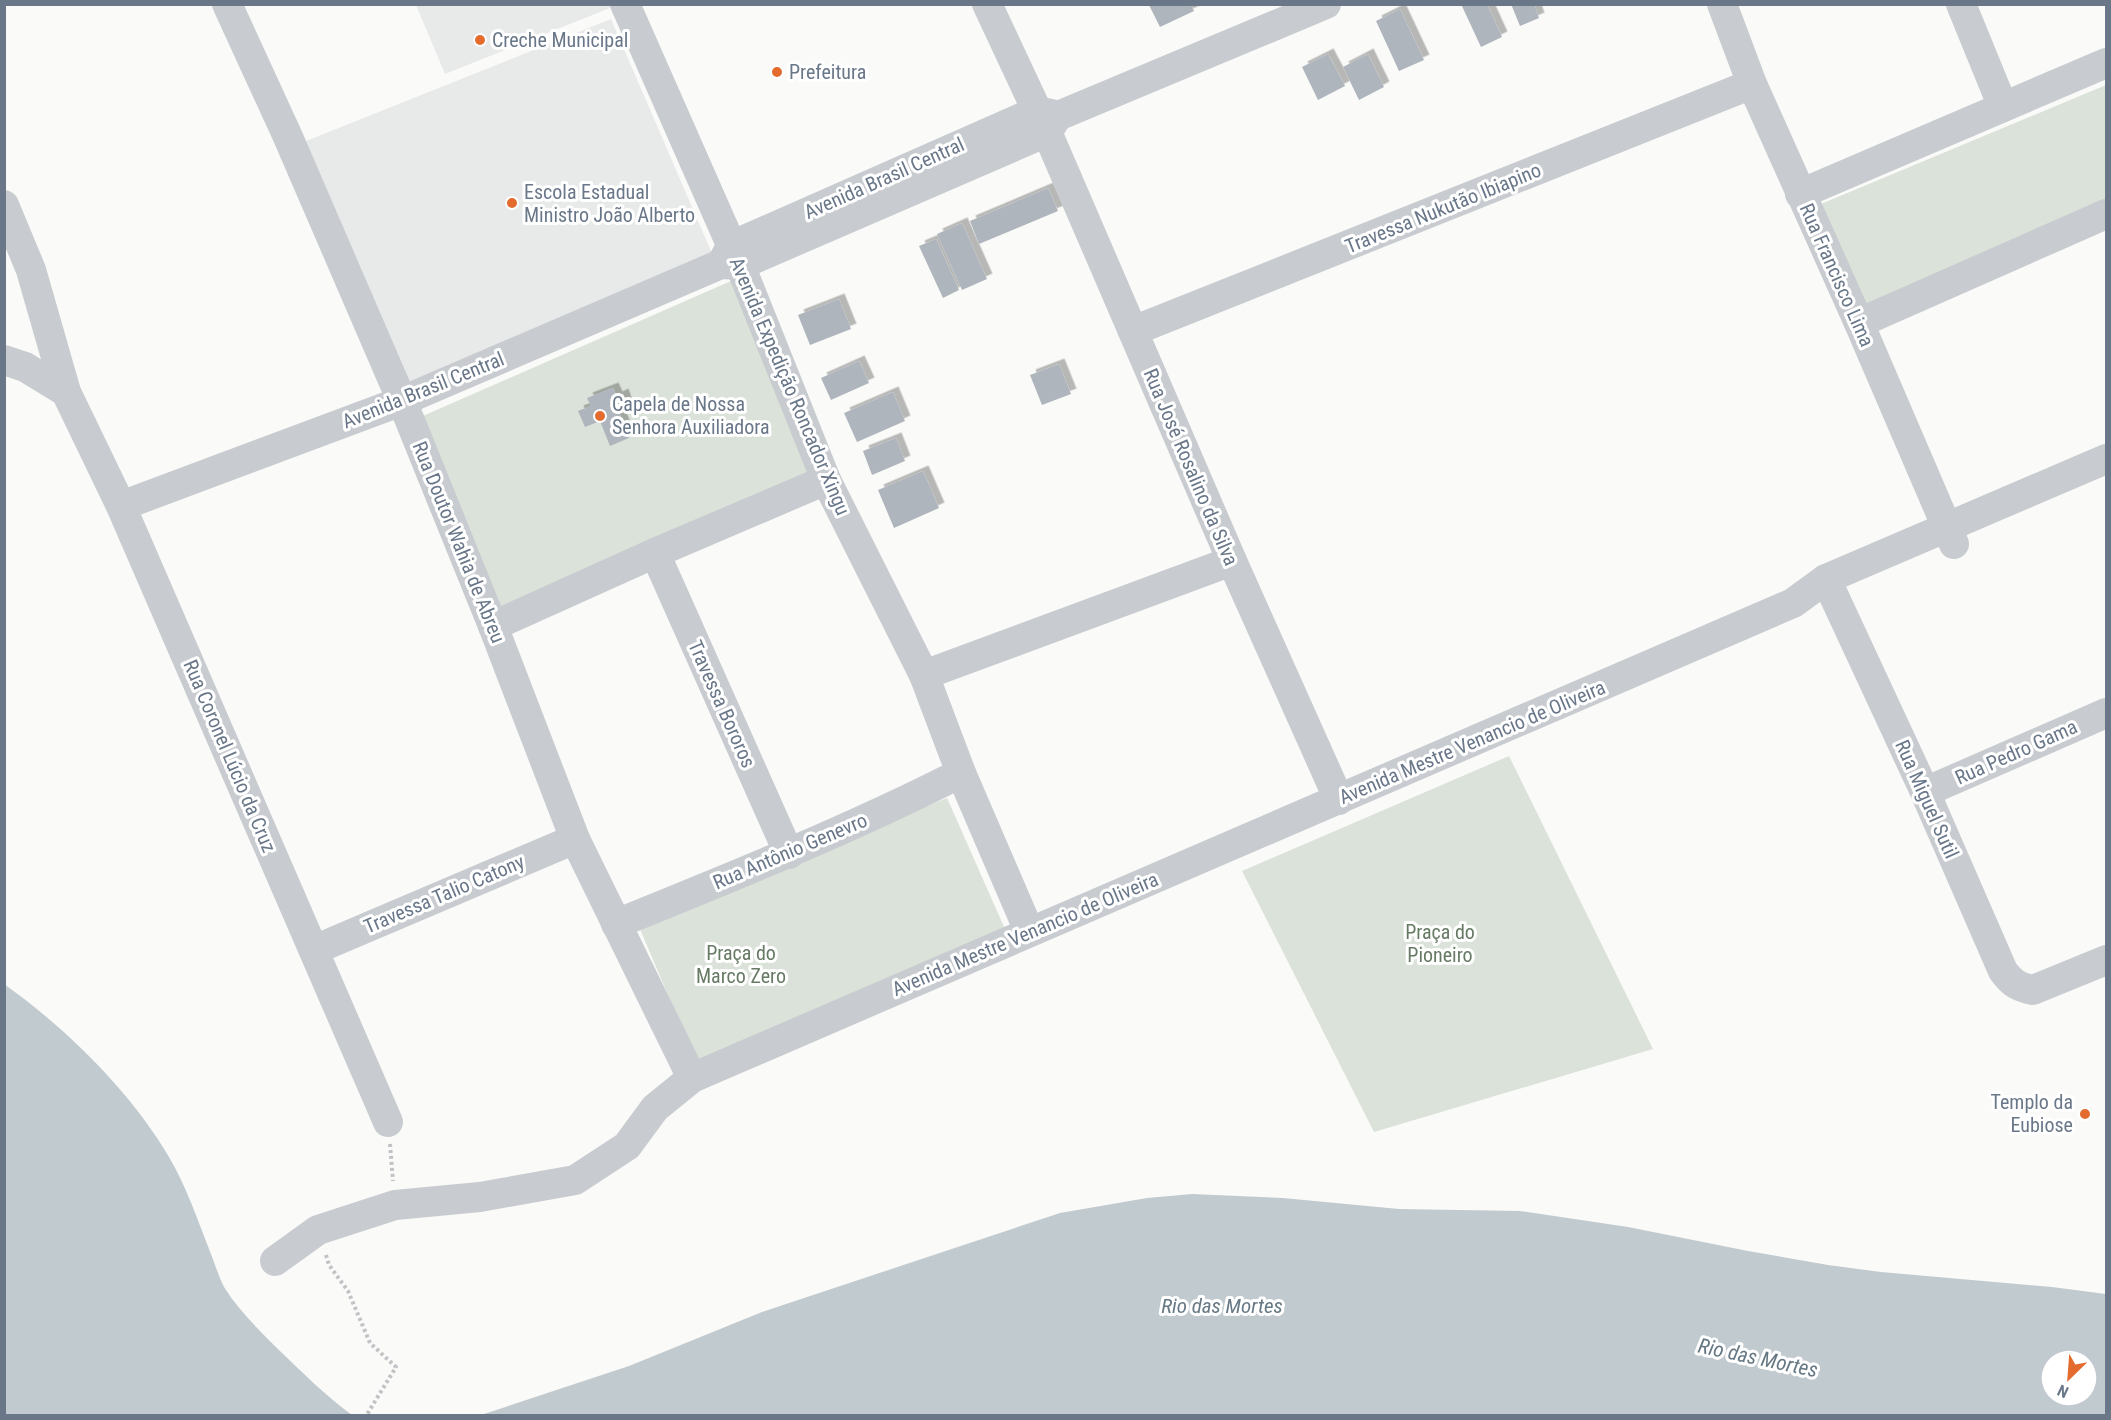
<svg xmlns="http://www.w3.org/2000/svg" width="2111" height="1420" viewBox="0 0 2111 1420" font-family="'Roboto Condensed',sans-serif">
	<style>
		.built { fill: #e8e9e9 }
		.green { fill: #dbe2d9 }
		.water { fill: #c1cacf; fill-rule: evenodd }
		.building { fill: #afb5bd; filter: url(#shadow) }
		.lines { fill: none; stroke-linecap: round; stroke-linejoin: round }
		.path { stroke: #c0c2c5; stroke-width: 4; stroke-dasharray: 3 3; stroke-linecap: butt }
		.minor { stroke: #c8cbcf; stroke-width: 30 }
		.poi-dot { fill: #e36b2e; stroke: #fff; stroke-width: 2 }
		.labels { text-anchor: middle; stroke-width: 6; stroke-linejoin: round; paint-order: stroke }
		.poi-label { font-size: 20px; fill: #697789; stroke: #fff; text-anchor: start }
		.street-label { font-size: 20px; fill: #697789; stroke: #fff }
		.park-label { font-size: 20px; fill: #667a64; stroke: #fff }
		.water-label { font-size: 21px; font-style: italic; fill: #657883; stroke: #fff }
	</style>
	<defs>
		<filter id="shadow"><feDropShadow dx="5.5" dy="-5.5" stdDeviation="0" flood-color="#0004"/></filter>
	</defs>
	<rect width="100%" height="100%" fill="#fafaf8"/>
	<g class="built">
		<polygon points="614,4 615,6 445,74 416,5"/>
		<polygon points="611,19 717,265 411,384 306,141"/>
	</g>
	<g class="green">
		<polygon points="2106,85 2106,199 1864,305 1821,204"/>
		<polygon points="731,281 816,478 501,614 416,419"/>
		<polygon points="1509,756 1653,1049 1374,1132 1242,871"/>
		<polygon points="947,798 1005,929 699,1068 637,922"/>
	</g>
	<g class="water">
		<path d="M4,984c62,44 127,108 165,173 17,29 28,61 40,92 5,12 9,26 15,38 15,24 37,45 57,65 23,22 45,44 71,63h-347z"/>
		<path d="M1192,1194l91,4 116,11 121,2 108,16 120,24 80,14 53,7 171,15 54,7v121h-1625l148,-49 133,-54 298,-99 87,-15zM2051,1360h36v36h-36z"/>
	</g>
	<g class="building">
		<polygon points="1461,4 1487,4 1502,37 1481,47"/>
		<polygon points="1511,4 1534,4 1539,18 1520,26"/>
		<polygon points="1149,5 1191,5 1194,11 1160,27"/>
		<polygon points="1400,9 1424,60 1399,71 1376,21"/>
		<polygon points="1328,54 1345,86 1318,100 1302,67"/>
		<polygon points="1368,54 1384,87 1359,100 1343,67"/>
		<polygon points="1048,188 1058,211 979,244 970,221"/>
		<polygon points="962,223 987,279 962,290 937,234"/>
		<polygon points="936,239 959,290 943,298 919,246"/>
		<polygon points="839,299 851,329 810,345 798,315"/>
		<polygon points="859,361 869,383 831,400 821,378"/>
		<polygon points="1059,364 1071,394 1042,405 1030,375"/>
		<polygon points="613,388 617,397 623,394 627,406 618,410 629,438 610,446 600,421 585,427 578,411 591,406 587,398"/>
		<polygon points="893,392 905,421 857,442 844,413"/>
		<polygon points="896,438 905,461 872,475 863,451"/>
		<polygon points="923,471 939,508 894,528 878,490"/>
	</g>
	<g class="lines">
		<g class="path">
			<polyline points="390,1144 393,1181"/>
			<polyline points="326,1255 329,1265 348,1291 370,1343 396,1367 366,1416"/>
		</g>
		<g class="minor">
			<polyline points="227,4 288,137 402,401 493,626 575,839 692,1078"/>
			<polyline points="625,4 740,265 826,480 924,675 961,773 1029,931"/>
			<polyline points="987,4 1047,132 1232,561 1339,800"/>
			<polyline points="1722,4 1752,84 1859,323 1954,544"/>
			<polyline points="1961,4 2003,107"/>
			<polyline points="1800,194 2106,63"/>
			<polyline points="4,205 31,270 66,392 121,506 388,1122"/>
			<polyline points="722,263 731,246 1037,111 1055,115"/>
			<polyline points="1859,323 2106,214"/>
			<polyline points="1133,331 1752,84"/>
			<polyline points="4,360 25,367 66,392"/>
			<polyline points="121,506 402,401 721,264 740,265 1047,132 1058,116 1326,4"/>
			<polyline points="655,553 789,854"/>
			<path d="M1826,579l99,213 78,179c9,12 15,16 30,19l73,-30"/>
			<polyline points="493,626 655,553 826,480"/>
			<polyline points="924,675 1232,561"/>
			<polyline points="1925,792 2106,713"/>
			<path d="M616,924c116,-47 233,-94 345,-151"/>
			<polyline points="314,950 575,839"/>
			<path d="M275,1261l43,-31 77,-25 85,-8 95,-17 52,-34 28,-38 37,-30c367,-160 735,-316 1101,-475l33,-24 280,-120"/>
		</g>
	</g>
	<g class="poi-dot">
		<circle cx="480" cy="40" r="6"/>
		<circle cx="777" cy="72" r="6"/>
		<circle cx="512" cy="203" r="6"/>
		<circle cx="600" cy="416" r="6"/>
		<circle cx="2085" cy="1114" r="6"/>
	</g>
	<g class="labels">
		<g class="poi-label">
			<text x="492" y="47">Creche Municipal</text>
			<text x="789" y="79">Prefeitura</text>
			<text x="524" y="199">Escola Estadual<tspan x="524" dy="23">Ministro João Alberto</tspan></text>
			<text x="612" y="411">Capela de Nossa<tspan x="612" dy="23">Senhora Auxiliadora</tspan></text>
			<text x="2073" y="1109" text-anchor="end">Templo da<tspan x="2073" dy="23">Eubiose</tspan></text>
		</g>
		<g class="street-label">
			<text transform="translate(884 178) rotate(-24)" y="7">Avenida Brasil Central</text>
			<text transform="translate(1443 208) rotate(-22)" y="7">Travessa Nukutão Ibiapino</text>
			<text transform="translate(1837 275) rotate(66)" y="7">Rua Francisco Lima</text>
			<text transform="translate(790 386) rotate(67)" y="7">Avenida Expedição Roncador Xingu</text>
			<text transform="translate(423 390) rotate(-22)" y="7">Avenida Brasil Central</text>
			<text transform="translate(1191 467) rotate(67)" y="7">Rua José Rosalino da Silva</text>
			<text transform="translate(459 542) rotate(68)" y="7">Rua Doutor Wahia de Abreu</text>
			<text transform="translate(722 704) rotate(66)" y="7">Travessa Bororos</text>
			<text transform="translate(1472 742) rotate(-23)" y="7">Avenida Mestre Venancio de Oliveira</text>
			<text transform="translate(2016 752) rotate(-24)" y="7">Rua Pedro Gama</text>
			<text transform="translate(230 756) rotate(67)" y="7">Rua Coronel Lúcio da Cruz</text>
			<text transform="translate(1927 799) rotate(66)" y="7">Rua Miguel Sutil</text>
			<text transform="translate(790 851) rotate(-23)" y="7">Rua Antônio Genevro</text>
			<text transform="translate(444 894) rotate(-23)" y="7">Travessa Talio Catony</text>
			<text transform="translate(1025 934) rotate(-23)" y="7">Avenida Mestre Venancio de Oliveira</text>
		</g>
		<g class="park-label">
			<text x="1440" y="939">Praça do<tspan x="1440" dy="23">Pioneiro</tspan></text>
			<text x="741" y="960">Praça do<tspan x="741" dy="23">Marco Zero</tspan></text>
		</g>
		<g class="water-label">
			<text x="1222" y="1313">Rio das Mortes</text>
			<text transform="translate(1758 1358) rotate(12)" y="7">Rio das Mortes</text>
		</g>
	</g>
	<rect width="2111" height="1420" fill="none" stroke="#697789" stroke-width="12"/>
	<g transform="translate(2069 1378) rotate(205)"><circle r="28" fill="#ffffff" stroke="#c3c9d0" stroke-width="1.5"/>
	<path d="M0-4.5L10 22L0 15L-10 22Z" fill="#e36b2e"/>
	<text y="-9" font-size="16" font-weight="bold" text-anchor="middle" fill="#697789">N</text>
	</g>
</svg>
